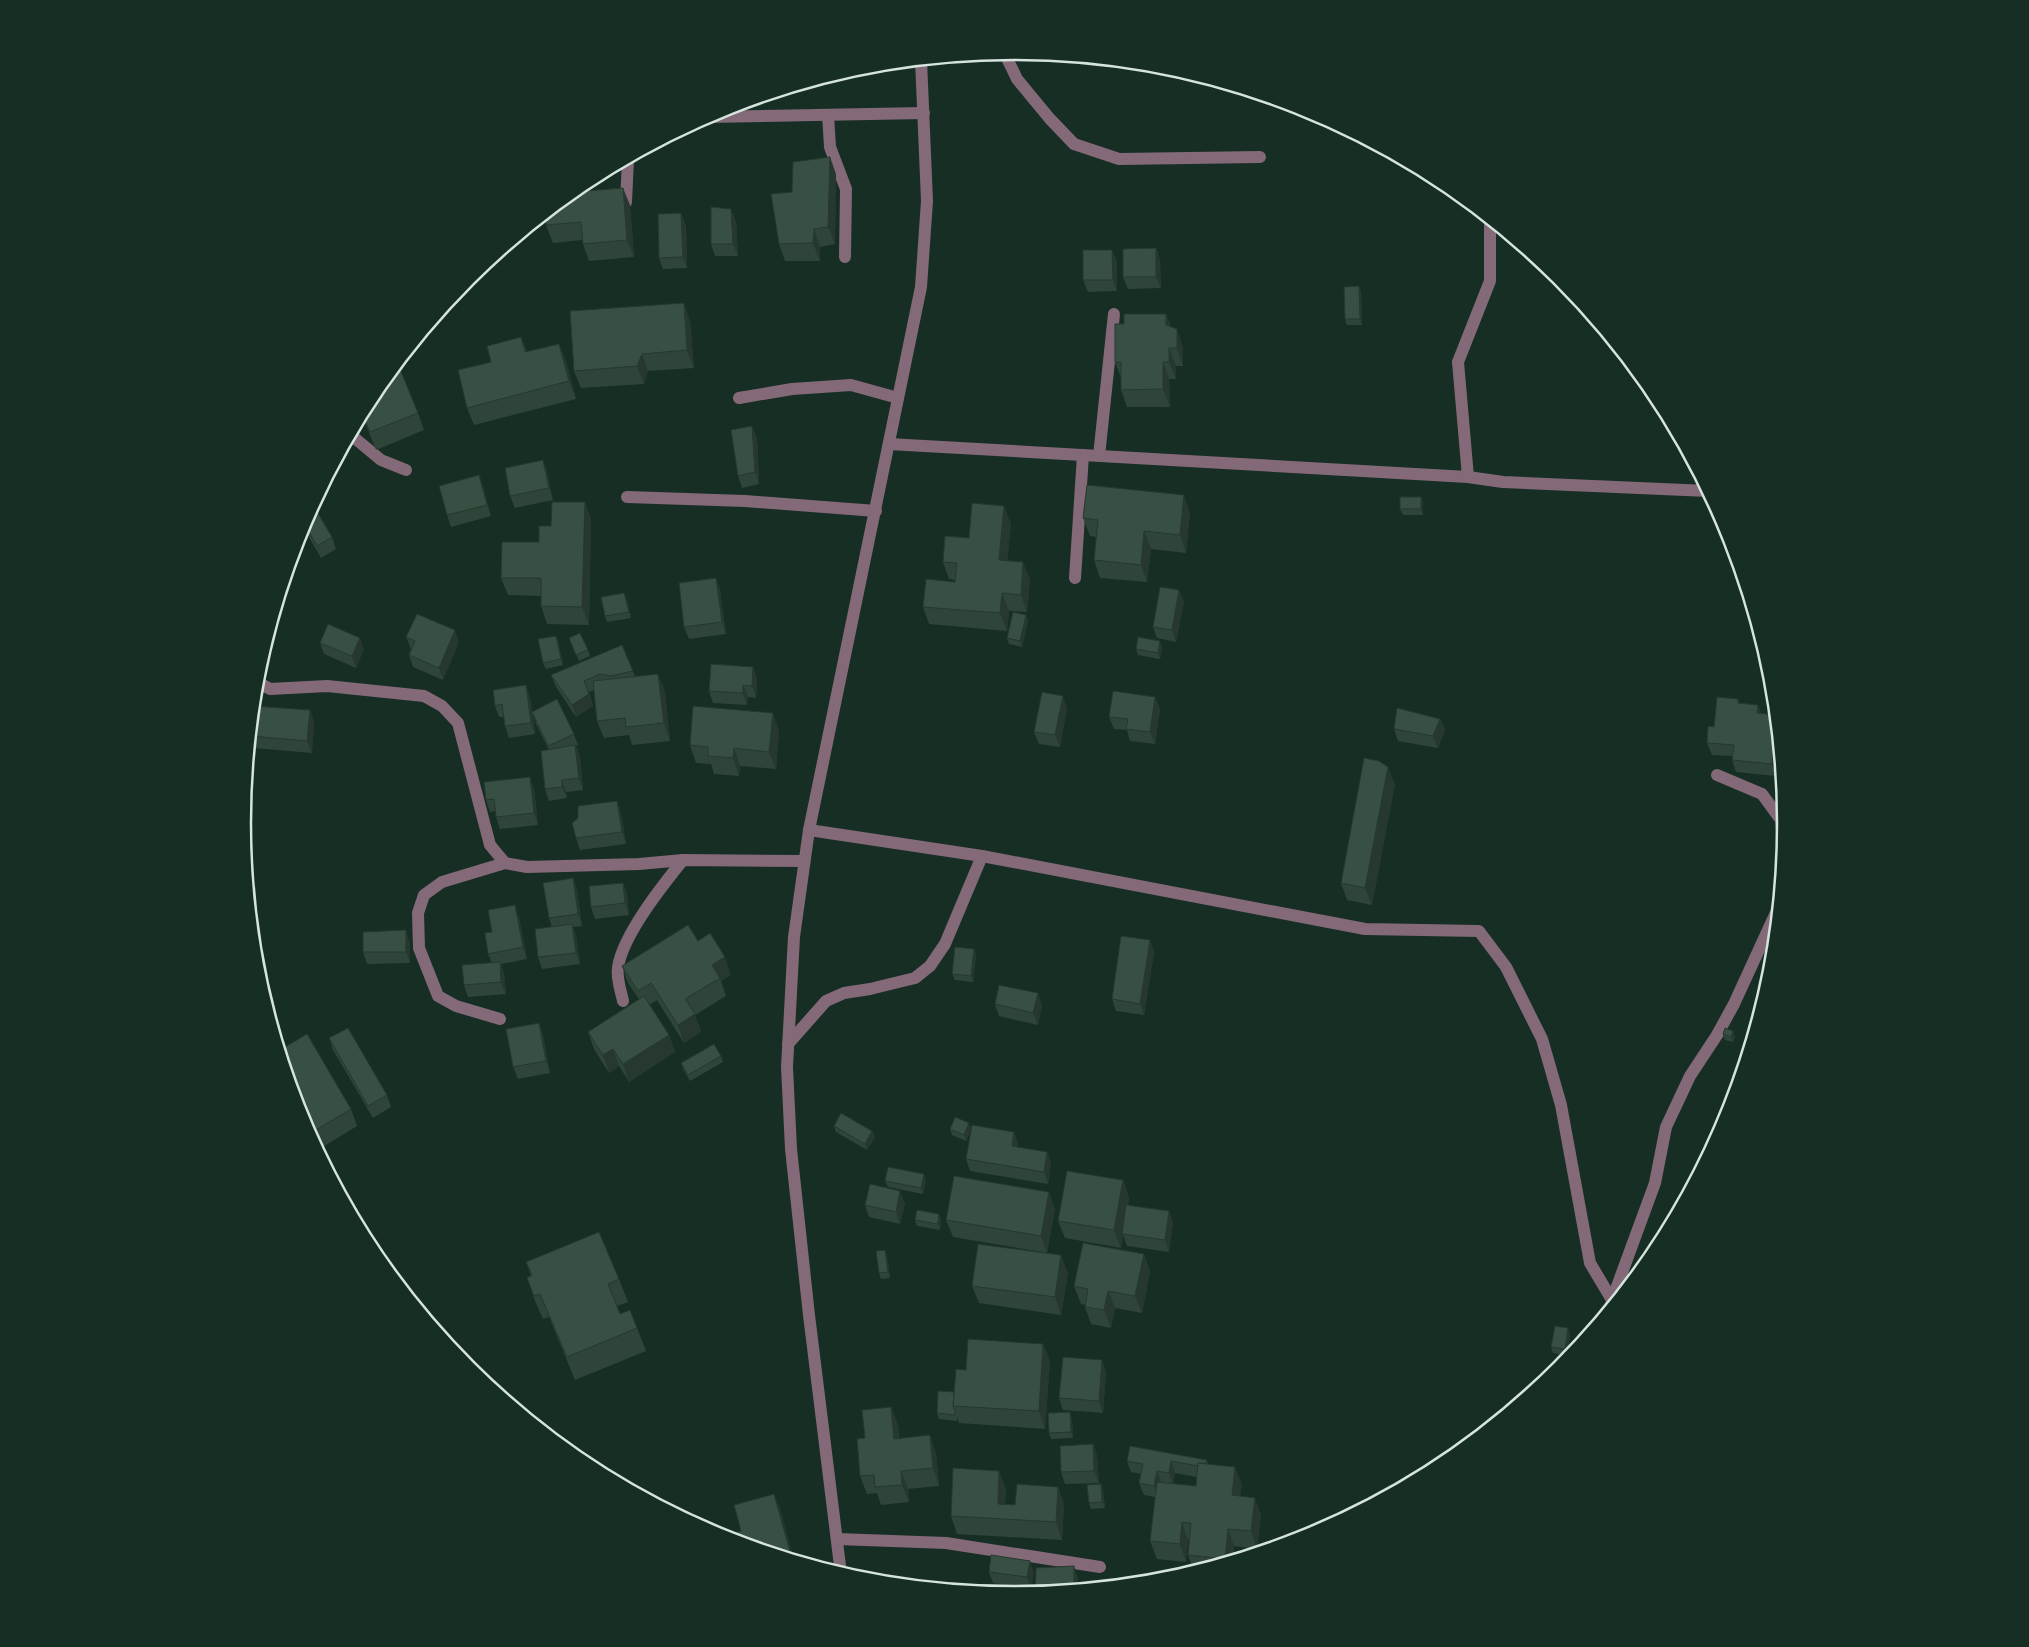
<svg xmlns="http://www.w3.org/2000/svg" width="2029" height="1647" viewBox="0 0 2029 1647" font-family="'Asap Condensed',sans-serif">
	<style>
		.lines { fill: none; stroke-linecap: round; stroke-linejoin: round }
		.minor { stroke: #846978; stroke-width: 12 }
		.wall { fill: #2f453a; fill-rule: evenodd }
		.shaded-wall { fill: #26382f }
		.building { fill: #375043; stroke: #26382f }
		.rim { fill: none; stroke: #d5e4dc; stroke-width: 2.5 }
	</style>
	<rect width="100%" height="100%" fill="#162e23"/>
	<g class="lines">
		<g class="minor">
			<polyline points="1004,52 1017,79 1050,119 1074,144 1119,159 1260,157"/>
			<polyline points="828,115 830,147 846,189 845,257"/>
			<polyline points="707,117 924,113"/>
			<polyline points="626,202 628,159"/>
			<polyline points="739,398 792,389 851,385 898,398"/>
			<polyline points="351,435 381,460 406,470"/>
			<polyline points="889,444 1468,477 1503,482 1708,491"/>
			<polyline points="1099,456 1114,314"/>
			<polyline points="1468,477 1458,362 1490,281 1490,219"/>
			<polyline points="627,497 745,501 876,511"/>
			<polyline points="1075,578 1083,455"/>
			<polyline points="258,671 257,678 261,684 270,689 327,686 424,696 442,706 458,723 490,845 505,863 527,867 639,864 683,860 804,861"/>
			<polyline points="1717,775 1762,794 1781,820 1784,855"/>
			<polyline points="809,830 982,856 1365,929 1479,931 1506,967 1542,1039 1561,1105 1590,1263 1612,1300"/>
			<path d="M623,1001c-2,-10 -7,-23 -5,-34 5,-32 44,-81 65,-107"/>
			<polyline points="500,1019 456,1006 438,996 419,948 418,913 424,895 442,882 505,863"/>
			<polyline points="788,1044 826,1001 844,993 870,989 915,978 930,966 945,944 982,856"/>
			<polyline points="1611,1306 1612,1300 1655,1183 1666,1127 1690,1076 1717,1035 1734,1004 1779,906"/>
			<polyline points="838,1539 946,1543 1100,1567"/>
			<polyline points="841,1574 809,1315 791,1149 787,1067 794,937 809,830 921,287 927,201 921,60"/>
		</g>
	</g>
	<g class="wall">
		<polygon points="836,174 835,244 820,247 820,261 785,261 779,244 792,192"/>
		<polygon points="630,205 634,257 589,261 583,244 582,240 553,243 546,225"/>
		<polygon points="736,221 738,256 715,256 711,244"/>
		<polygon points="686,225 687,268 663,269 659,258"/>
		<polygon points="1156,248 1160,260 1161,288 1128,289 1123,277"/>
		<polygon points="1112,250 1117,262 1117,291 1088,292 1083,280"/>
		<polygon points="1361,292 1362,325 1347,325 1345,319"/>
		<polygon points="1166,314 1171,327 1183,347 1183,366 1176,366 1176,379 1169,379 1170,407 1127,407 1121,390 1121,378 1115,362 1124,324"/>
		<polygon points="690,320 694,368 648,371 644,384 581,388 574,371"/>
		<polygon points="521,337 527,352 559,344 566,361 576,399 474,425 467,408 491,362"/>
		<polygon points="373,394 418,413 424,430 376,450 362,415"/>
		<polygon points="757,438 759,484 742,488 738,476"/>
		<polygon points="543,460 547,472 553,500 515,508 510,496"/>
		<polygon points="479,475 483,487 491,516 451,527 447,515"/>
		<polygon points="1421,497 1423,503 1423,515 1403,515 1400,509"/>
		<polygon points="585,502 591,520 589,625 547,624 541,606 541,596 508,595 501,578 539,542 551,526"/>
		<polygon points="313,505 332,537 336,549 321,558 302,525"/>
		<polygon points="1190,512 1186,553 1151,549 1147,582 1100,578 1094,560 1096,537 1090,536 1083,518"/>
		<polygon points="1011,523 1007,560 1030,579 1027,612 1009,611 1007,631 929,624 923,607 955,582 956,580 949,579 943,562 969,538"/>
		<polygon points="716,578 720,590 726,634 689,639 684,627"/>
		<polygon points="1179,590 1184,602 1176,642 1157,638 1153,627"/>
		<polygon points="627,599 631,618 607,622 605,616"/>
		<polygon points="1026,615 1028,621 1022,647 1009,644 1007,638"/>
		<polygon points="406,637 459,642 443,680 413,667 409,655 412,649 411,649"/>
		<polygon points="569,638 588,650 590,656 579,661"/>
		<polygon points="558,641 563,665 546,669 543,663"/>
		<polygon points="320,643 364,649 356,668 324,654"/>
		<polygon points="622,645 635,676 665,691 670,741 632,745 629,735 604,738 597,721 594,690 589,692 593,706 576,717 556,687 551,675"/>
		<polygon points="1162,647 1160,659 1138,655 1136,649"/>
		<polygon points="757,678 756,698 748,697 747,705 713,703 709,691"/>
		<polygon points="530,697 532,712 574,734 578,745 576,746 580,757 583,790 566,792 567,798 549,801 545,789 549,750 536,724 533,714 535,734 509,738 505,726 504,717 499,717 495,706"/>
		<polygon points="1155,697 1160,709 1155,744 1130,741 1127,730 1114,729 1109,717"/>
		<polygon points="1738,699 1739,703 1758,705 1761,713 1776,715 1780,755 1778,756 1776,776 1736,772 1732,760 1732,756 1712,755 1707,743 1714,727"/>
		<polygon points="254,706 310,710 314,722 312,753 253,748 250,741"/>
		<polygon points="1067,708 1060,747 1039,744 1034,732"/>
		<polygon points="1440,719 1445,730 1438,748 1398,741 1394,729"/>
		<polygon points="779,731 776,769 740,766 739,776 714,774 711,764 696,763 690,745"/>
		<polygon points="1395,784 1372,905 1347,900 1341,883"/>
		<polygon points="534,789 538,825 500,829 496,817 495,811 490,812 486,800"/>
		<polygon points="621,813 626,844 580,850 576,838"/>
		<polygon points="573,878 577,890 582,926 573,927 576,936 580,964 542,969 538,957 552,927 549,918"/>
		<polygon points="623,883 627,894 629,915 595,919 591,907"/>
		<polygon points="519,917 527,959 501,964 504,974 506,994 468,997 464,985 492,963 488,954 492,932"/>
		<polygon points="1150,940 1154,952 1144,1015 1116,1011 1112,999"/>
		<polygon points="698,941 731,975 721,981 726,996 695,1015 701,1032 684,1043 657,1000 649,1005 669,1035 675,1052 629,1082 619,1066 609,1073 594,1049 588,1032 639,999 628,983 622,966"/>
		<polygon points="410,942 410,963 367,964 363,952"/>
		<polygon points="974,949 976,955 973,982 955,980 952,974"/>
		<polygon points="995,1004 1042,1005 1038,1025 999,1016"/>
		<polygon points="539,1023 543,1035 550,1073 518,1079 513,1067"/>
		<polygon points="1733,1031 1735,1037 1733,1042 1725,1040 1723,1034"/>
		<polygon points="329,1038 387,1095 391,1107 373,1118 333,1050"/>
		<polygon points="721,1056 723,1062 690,1081 683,1069 681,1063"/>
		<polygon points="351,1109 357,1126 318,1150 301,1119"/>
		<polygon points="834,1126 872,1131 875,1137 867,1150 836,1132"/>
		<polygon points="971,1128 1014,1132 1018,1144 1018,1147 1047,1152 1051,1164 1048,1184 970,1171 966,1159 971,1130 966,1141 952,1135 950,1129"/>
		<polygon points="926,1180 923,1194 888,1187 885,1181"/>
		<polygon points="1123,1180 1129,1198 1128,1206 1169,1211 1173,1223 1169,1252 1127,1246 1123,1235 1121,1248 1065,1238 1058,1221"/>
		<polygon points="905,1203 900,1224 869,1217 865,1205"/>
		<polygon points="1055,1209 1047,1253 953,1237 946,1220"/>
		<polygon points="915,1220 941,1220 940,1230 917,1226"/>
		<polygon points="885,1250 887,1256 890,1278 881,1279 879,1273"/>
		<polygon points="1144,1254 1150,1272 1142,1313 1115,1308 1111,1328 1091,1324 1085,1307 1085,1305 1081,1304 1074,1286"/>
		<polygon points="526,1262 619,1279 628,1302 617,1306 620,1314 637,1328 646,1351 575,1380 549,1317 543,1319 535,1301 527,1278 531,1276"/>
		<polygon points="1068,1273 1061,1315 979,1303 972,1286"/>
		<polygon points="1570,1334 1567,1355 1553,1353 1551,1347"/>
		<polygon points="1043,1344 1050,1361 1045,1429 959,1423 957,1417 957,1421 939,1419 937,1413 954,1392 966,1370"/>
		<polygon points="1106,1372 1103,1413 1063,1410 1059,1398"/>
		<polygon points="891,1407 898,1425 899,1438 936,1453 939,1486 908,1489 909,1502 881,1505 877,1493 867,1494 860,1476 865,1438"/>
		<polygon points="1072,1418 1073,1438 1051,1439 1049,1433"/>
		<polygon points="1093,1444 1097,1456 1099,1483 1065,1484 1061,1472"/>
		<path d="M1207,1460l1,4 34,20 -2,12 21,19 -4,34 -23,-3 -1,14 -39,12 -6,-17 1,-15h-1l-2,22 -29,-3 -7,-18 5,-44 -11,-2 -5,-12 2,-9 -10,-2 -4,-11zM1175,1473l22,4 -1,9 -23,-2z"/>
		<polygon points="1058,1487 1064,1504 1062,1540 957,1534 951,1516 1006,1488 1005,1504 1015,1505"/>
		<polygon points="1103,1490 1105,1508 1091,1509 1089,1503"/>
		<polygon points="989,1572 1034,1573 1031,1589 993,1583"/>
	</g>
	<g class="shaded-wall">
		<polygon points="830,157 836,174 835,244 828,227"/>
		<polygon points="623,188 630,205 634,257 627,240"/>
		<polygon points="731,209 736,221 738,256 733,244"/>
		<polygon points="681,213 686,225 687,268 683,257"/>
		<polygon points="814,229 820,247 820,261 813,243"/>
		<polygon points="1156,248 1160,260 1161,288 1156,277"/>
		<polygon points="1112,250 1117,262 1117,291 1113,280"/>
		<polygon points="1359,286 1361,292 1362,325 1360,319"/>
		<polygon points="684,303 690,320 694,368 687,350"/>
		<polygon points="1166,314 1173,331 1166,325"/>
		<polygon points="1177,329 1183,347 1183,366 1177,348"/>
		<polygon points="559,344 566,361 576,399 569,381"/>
		<polygon points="1169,348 1176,366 1176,379 1169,362"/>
		<polygon points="642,354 648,371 644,384 637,366"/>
		<polygon points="1163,362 1169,379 1170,407 1163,389"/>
		<polygon points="752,426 757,438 759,484 755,472"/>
		<polygon points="543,460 547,472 553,500 549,488"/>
		<polygon points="479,475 483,487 491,516 487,505"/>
		<polygon points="1184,495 1190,512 1186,553 1180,535"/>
		<polygon points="1421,497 1423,503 1423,515 1421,509"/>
		<polygon points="585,502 591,520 589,625 582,607"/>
		<polygon points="1004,506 1011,523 1006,577 999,560"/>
		<polygon points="1144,531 1151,549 1147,582 1141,565"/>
		<polygon points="1023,562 1030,579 1027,612 1021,595"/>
		<polygon points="716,578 720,590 726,634 722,622"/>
		<polygon points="1179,590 1184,602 1176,642 1172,630"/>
		<polygon points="624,593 627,599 631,618 629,612"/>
		<polygon points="1002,593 1009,611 1007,631 1000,613"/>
		<polygon points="1026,615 1028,621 1022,647 1020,641"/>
		<polygon points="455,630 459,642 443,680 439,668"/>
		<polygon points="556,636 558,641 563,665 561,659"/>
		<polygon points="360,638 364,649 356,668 352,656"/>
		<polygon points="1160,641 1162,647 1160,659 1158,653"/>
		<polygon points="753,667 757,678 756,698 752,686"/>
		<polygon points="658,674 665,691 670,741 664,723"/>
		<polygon points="584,681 593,706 576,717 572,705"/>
		<polygon points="526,685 530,697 535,734 531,723"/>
		<polygon points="743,685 748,697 747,705 743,693"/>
		<polygon points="1063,696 1067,708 1060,747 1055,735"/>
		<polygon points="1155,697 1160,709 1155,744 1150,732"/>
		<polygon points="1758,705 1762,717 1757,713"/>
		<polygon points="310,710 314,722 312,753 307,741"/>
		<polygon points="773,713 779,731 776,769 769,752"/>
		<polygon points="1440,719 1445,730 1438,748 1433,736"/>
		<polygon points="1774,744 1778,756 1776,776 1772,764"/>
		<polygon points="575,745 580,757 583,790 579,778"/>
		<polygon points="734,748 740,766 739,776 733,758"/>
		<polygon points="1388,767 1395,784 1372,905 1365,888"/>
		<polygon points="530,777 534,789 538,825 534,813"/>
		<polygon points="562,780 566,792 567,798 562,787"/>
		<polygon points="617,801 621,813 626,844 622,832"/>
		<polygon points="573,878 577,890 582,926 578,914"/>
		<polygon points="623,883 627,894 629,915 625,903"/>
		<polygon points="515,905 519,917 527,959 523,947"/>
		<polygon points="572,924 576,936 580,964 576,953"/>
		<polygon points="406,930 410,942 410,963 406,952"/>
		<polygon points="1150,940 1154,952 1144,1015 1140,1004"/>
		<polygon points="974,949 976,955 973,982 971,976"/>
		<polygon points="725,957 731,975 721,981 712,965"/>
		<polygon points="500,962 504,974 506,994 501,982"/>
		<polygon points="1038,993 1042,1005 1038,1025 1033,1013"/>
		<polygon points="695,1014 701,1032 684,1043 678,1025"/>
		<polygon points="539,1023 543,1035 550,1073 546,1061"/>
		<polygon points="1733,1031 1735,1037 1733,1042 1731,1037"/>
		<polygon points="669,1035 675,1052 629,1082 623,1064"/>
		<polygon points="613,1049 619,1066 609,1073 603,1055"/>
		<polygon points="969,1123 971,1129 966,1141 964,1135"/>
		<polygon points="872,1131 875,1137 867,1150 865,1144"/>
		<polygon points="1014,1132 1018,1144 1016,1158 1012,1146"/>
		<polygon points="1047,1152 1051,1164 1048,1184 1044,1172"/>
		<polygon points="924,1174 926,1180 923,1194 921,1188"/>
		<polygon points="1123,1180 1129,1198 1121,1248 1114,1230"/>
		<polygon points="900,1191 905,1203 900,1224 896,1212"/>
		<polygon points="1049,1192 1055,1209 1047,1253 1041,1236"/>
		<polygon points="1169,1211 1173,1223 1169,1252 1165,1240"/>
		<polygon points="939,1214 941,1220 940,1230 938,1224"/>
		<polygon points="885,1250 887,1256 890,1278 888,1272"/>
		<polygon points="1144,1254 1150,1272 1142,1313 1135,1296"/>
		<polygon points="1061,1255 1068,1273 1061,1315 1055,1297"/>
		<polygon points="1108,1291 1115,1308 1111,1328 1104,1310"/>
		<polygon points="1568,1328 1570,1334 1567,1355 1565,1349"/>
		<polygon points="1043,1344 1050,1361 1045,1429 1039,1411"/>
		<polygon points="1102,1360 1106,1372 1103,1413 1099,1401"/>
		<polygon points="891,1407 898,1425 900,1456 894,1439"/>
		<polygon points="1070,1412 1072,1418 1073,1438 1071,1432"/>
		<polygon points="930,1435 936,1453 939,1486 933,1468"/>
		<polygon points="1093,1444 1097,1456 1099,1483 1094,1471"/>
		<polygon points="1171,1461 1175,1473 1173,1485 1169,1473"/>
		<polygon points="1235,1467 1242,1484 1238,1513 1232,1495"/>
		<polygon points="901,1471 908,1489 909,1502 902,1485"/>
		<polygon points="999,1471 1006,1488 1004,1519 998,1504"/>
		<polygon points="1157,1471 1161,1482 1159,1498 1154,1486"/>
		<polygon points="1101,1484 1103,1490 1105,1508 1102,1502"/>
		<polygon points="1058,1487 1064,1504 1062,1540 1056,1522"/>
		<polygon points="774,1494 781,1511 794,1560 792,1559"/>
		<polygon points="1255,1498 1261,1515 1257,1549 1251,1531"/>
		<polygon points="1182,1522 1188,1540 1186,1562 1180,1544"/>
		<polygon points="1228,1529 1234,1546 1233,1560 1226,1562 1225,1559"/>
		<polygon points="1030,1561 1034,1573 1031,1589 1027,1577"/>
		<polygon points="1074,1566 1078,1578 1078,1589 1074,1590"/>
	</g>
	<g class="building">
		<polygon points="830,157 828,227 814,229 813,243 779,244 771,194 792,192 793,162"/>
		<polygon points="623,188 627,240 583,244 581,222 546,225 546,214 573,192"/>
		<polygon points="711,207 731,209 733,244 711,244"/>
		<polygon points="681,213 683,257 659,258 658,214"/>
		<polygon points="1156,248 1156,277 1123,277 1123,249"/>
		<polygon points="1083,250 1112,250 1113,280 1083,280"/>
		<polygon points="1359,286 1360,319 1345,319 1344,287"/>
		<polygon points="684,303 687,350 642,354 637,366 574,371 570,311"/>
		<polygon points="1124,314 1166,314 1166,325 1177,329 1177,348 1169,348 1169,362 1163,362 1163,389 1121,390 1121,362 1115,362 1115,324 1124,324"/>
		<polygon points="521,337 525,352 559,344 569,381 467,408 458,370 491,362 487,346"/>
		<polygon points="398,364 418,413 370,432 362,414 373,394"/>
		<polygon points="752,426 755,472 738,476 731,430"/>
		<polygon points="543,460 549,488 510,496 505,468"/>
		<polygon points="479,475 487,505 447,515 439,486"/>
		<polygon points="1087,485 1184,495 1180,535 1144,531 1141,565 1094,560 1098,520 1083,518"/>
		<rect x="1400" y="497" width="21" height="12"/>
		<polygon points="552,502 585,502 582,607 541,606 541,578 501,578 502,542 539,542 539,526 551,526"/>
		<polygon points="972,503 1004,506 999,560 1023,562 1021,595 1002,593 1000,613 923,607 926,579 955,582 957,563 943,562 945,536 969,538"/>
		<polygon points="313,505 332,537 317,546 304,523"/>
		<polygon points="716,578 722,622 684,627 679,583"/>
		<polygon points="1160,587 1179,590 1172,630 1153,627"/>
		<polygon points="624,593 629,612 605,616 601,597"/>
		<polygon points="1013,612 1026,615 1020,641 1007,638"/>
		<polygon points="417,614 455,630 439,668 409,655 415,641 406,637"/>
		<polygon points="328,624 360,638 352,656 320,643"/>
		<polygon points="580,633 588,650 576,655 569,638"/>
		<polygon points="556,636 561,659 543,663 538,639"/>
		<polygon points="1138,637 1160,641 1158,653 1136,649"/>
		<polygon points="622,645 633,671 611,676 600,674 584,681 589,694 572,705 551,675"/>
		<polygon points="711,664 753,667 752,686 743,685 743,693 709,691"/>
		<polygon points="658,674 664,723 626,727 625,718 597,721 593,681"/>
		<polygon points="526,685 531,723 505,726 502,704 495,706 493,690"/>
		<polygon points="1113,691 1155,697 1150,732 1126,729 1128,719 1109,717"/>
		<polygon points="1042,692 1063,696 1055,735 1034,732"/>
		<polygon points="1717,697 1738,699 1738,703 1758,705 1757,713 1776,715 1779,743 1774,744 1772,764 1732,760 1734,745 1707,743 1708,726 1714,727"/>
		<polygon points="557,699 574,734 548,746 532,712"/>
		<polygon points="254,706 310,710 307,741 251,736"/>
		<polygon points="693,706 773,713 769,752 734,748 733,758 708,756 708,747 690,745"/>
		<polygon points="1397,708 1440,719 1433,736 1394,729"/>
		<polygon points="575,745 579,778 562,780 562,787 545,789 541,751"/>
		<polygon points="1364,758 1379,761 1388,767 1365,888 1341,883"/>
		<polygon points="530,777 534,813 496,817 494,799 486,800 484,782"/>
		<polygon points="617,801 622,832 576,838 572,823 578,818 578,806"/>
		<polygon points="573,878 578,914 549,918 543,883"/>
		<polygon points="623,883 625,903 591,907 589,886"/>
		<polygon points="515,905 523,947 488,954 485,933 492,932 488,910"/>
		<polygon points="572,924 576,953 538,957 535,929"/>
		<polygon points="688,925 698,941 710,933 725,957 712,965 720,978 685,999 695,1014 678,1025 651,983 638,991 622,966"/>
		<polygon points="406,930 406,952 363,952 363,932"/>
		<polygon points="1121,936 1150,940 1140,1004 1112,999"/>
		<polygon points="955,947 974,949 971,976 952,974"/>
		<polygon points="500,962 501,982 464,985 462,965"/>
		<polygon points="999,985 1038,993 1033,1013 995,1004"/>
		<polygon points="644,996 669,1035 623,1064 613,1049 603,1055 588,1032"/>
		<polygon points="539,1023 546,1061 513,1067 506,1029"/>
		<polygon points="348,1028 387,1095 368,1106 329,1038"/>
		<polygon points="1725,1028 1733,1031 1731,1037 1723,1034"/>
		<polygon points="307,1034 351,1109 309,1134 301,1119 280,1050"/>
		<polygon points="714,1044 721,1056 688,1075 681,1063"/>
		<polygon points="841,1113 872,1131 865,1144 834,1126"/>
		<polygon points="955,1117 969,1123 964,1135 950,1129"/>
		<polygon points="972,1125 1014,1132 1012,1146 1047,1152 1044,1172 966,1159"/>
		<polygon points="888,1167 924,1174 921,1188 885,1181"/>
		<polygon points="1067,1171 1123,1180 1114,1230 1058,1221"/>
		<polygon points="954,1176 1049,1192 1041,1236 946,1220"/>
		<polygon points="870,1184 900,1191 896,1212 865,1205"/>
		<polygon points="1126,1205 1169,1211 1165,1240 1122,1234"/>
		<polygon points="917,1210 939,1214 938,1224 915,1220"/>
		<polygon points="599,1232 619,1279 608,1284 620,1314 630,1310 637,1328 567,1357 540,1294 534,1296 527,1278 532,1275 526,1262"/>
		<polygon points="1083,1243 1144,1254 1135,1296 1108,1291 1104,1310 1085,1307 1088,1289 1074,1286"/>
		<polygon points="978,1244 1061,1255 1055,1297 972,1286"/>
		<polygon points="885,1250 888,1272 879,1273 876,1251"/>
		<polygon points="1555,1326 1568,1328 1565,1349 1551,1347"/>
		<polygon points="968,1339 1043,1344 1039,1411 953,1406 956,1369 966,1370"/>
		<polygon points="1063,1357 1102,1360 1099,1401 1059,1398"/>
		<polygon points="938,1391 954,1392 953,1406 955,1411 955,1415 937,1413"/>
		<polygon points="891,1407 894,1439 930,1435 933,1468 901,1471 902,1485 875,1487 874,1475 860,1476 857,1439 865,1438 862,1410"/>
		<polygon points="1070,1412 1071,1432 1049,1433 1048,1413"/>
		<polygon points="1093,1444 1094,1471 1061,1472 1060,1446"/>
		<polygon points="1130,1446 1207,1460 1206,1463 1198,1463 1198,1466 1171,1461 1169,1473 1157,1471 1154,1486 1139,1483 1143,1464 1127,1461"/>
		<polygon points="1198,1463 1235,1467 1232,1495 1255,1498 1251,1531 1228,1529 1225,1559 1188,1555 1191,1523 1182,1522 1180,1544 1150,1541 1157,1482 1196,1486"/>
		<polygon points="953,1468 999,1471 998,1504 1015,1505 1017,1484 1058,1487 1056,1522 951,1516"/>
		<polygon points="1101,1484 1102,1502 1089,1503 1087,1485"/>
		<polygon points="774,1494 792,1559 791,1559 733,1541 731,1534 741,1531 734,1505"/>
		<polygon points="991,1555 1030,1561 1027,1577 989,1572"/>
		<polygon points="1074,1566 1074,1590 1035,1594 1036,1568"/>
	</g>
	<path d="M0 0H2029V1647H0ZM251 823a763 763 0 1 1 1526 0a763 763 0 1 1-1526 0Z" fill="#162e23" fill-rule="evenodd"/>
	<path class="rim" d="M251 823a763 763 0 1 1 1526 0a763 763 0 1 1-1526 0Z"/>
</svg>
